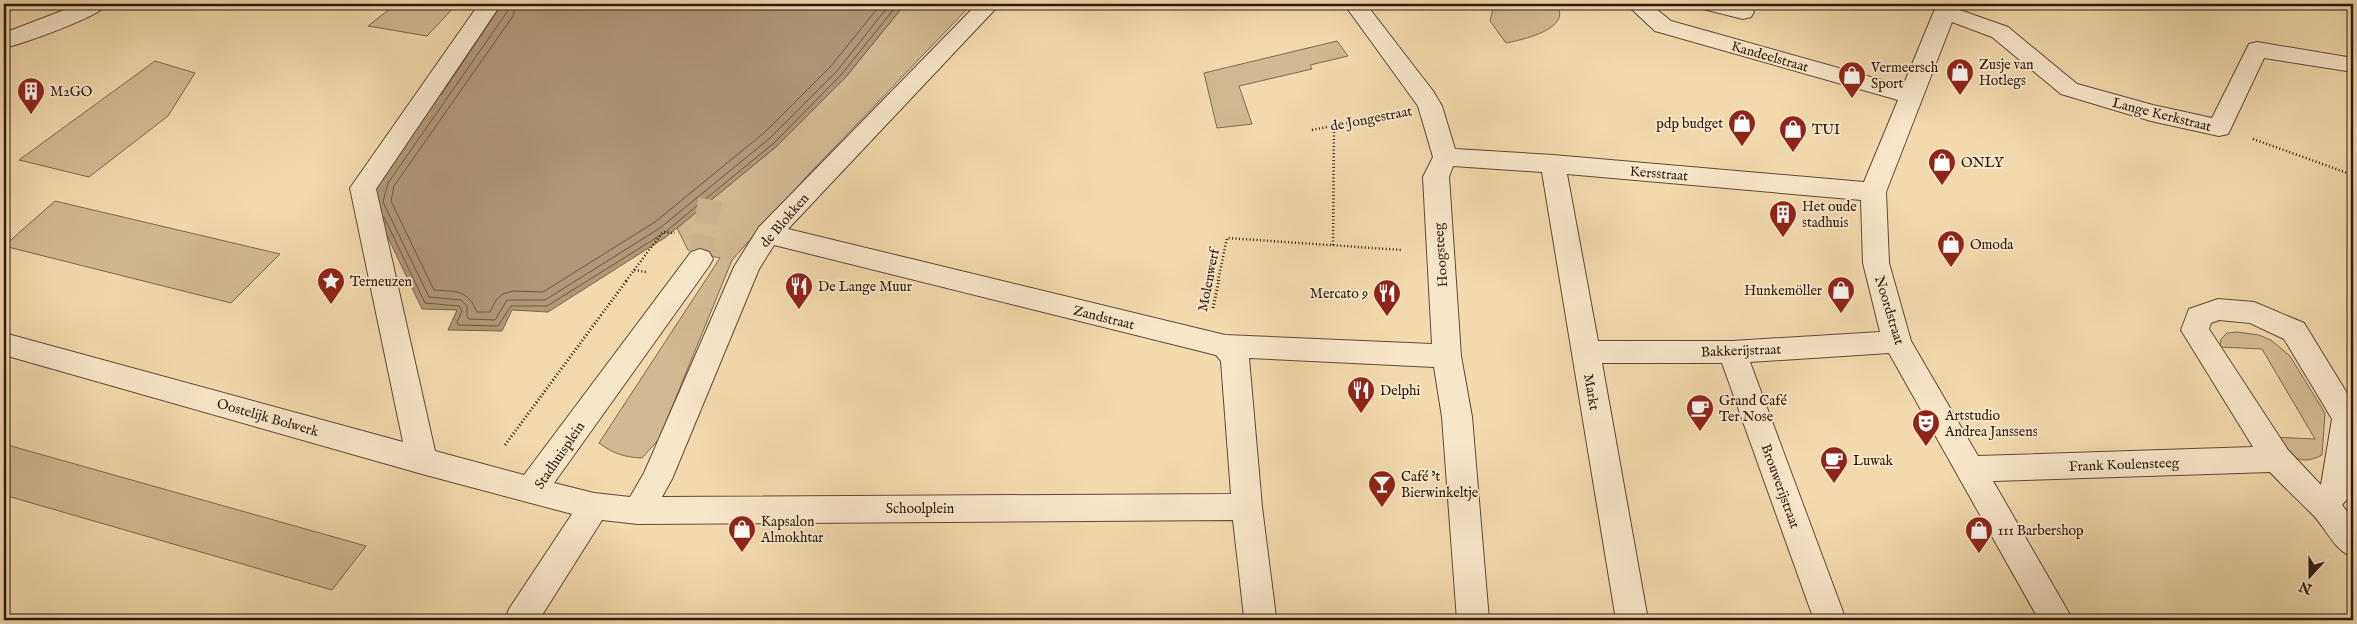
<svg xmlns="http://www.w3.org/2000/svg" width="2357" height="624" viewBox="0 0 2357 624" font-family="'IM FELL English',serif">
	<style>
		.green { fill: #d1ba91; stroke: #7e6a50 }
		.water { fill: #af9977; stroke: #7a674d }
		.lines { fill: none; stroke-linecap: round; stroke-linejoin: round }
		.shore { stroke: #6d5a43; stroke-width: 1 }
		.minor-tunnel { stroke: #cbb48d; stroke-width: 24; stroke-dasharray: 24 12; stroke-linecap: butt }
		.minor-casing { stroke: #5d4b36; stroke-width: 2 }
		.path-far1 { stroke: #2b1b0f; stroke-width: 2.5; stroke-dasharray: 1 2.5; stroke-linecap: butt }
		.path { stroke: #2b1b0f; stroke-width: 3; stroke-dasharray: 1 2.5; stroke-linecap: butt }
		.minor { fill: #f7e7c9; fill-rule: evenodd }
		.labels { text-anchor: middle; stroke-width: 4; stroke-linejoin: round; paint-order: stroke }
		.street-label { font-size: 14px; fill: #2b1b0f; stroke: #f7e7c9 }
		.poi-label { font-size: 14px; fill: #2b1b0f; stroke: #f7e7c9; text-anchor: start }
	</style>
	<rect width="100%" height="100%" fill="#f3daac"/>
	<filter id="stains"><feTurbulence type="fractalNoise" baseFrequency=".004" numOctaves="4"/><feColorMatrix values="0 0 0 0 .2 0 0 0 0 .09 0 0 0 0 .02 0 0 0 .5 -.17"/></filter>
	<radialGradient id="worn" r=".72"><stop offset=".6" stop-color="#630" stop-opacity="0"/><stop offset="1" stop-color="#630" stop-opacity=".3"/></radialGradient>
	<g class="green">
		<polygon points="396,4 457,4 427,36 368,26"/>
		<path d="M905,4h67l-164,171 -76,85 -73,179 -17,19c-18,-1 -28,-4 -43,-15l121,-185 -32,-8 -11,-22 100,-82 68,-68z"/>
		<path d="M1494,4h62c18,25 -35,36 -50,39l-16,-22z"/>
		<polygon points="1337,41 1348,56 1310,65 1312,69 1239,86 1252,124 1217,128 1204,73"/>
		<polygon points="155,61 195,73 168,116 89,177 19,160"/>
		<polygon points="55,201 280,254 231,303 4,246"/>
		<path d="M2237,332l22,3 12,5 19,16 35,57 -3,42c-23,13 -37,-2 -51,-18l44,2 -53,-90 -42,-2 1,-8 6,-6z"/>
		<polygon points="4,444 366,546 332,590 4,495"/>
	</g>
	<polygon class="water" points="498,4 905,4 845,78 777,146 666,237 548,312 512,310 502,331 448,330 457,310 422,309 372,204 377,178"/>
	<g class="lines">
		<g class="shore">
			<polyline points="508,4 507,12 388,183 383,202 429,297 461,300 467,306 467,317 469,319 495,320 507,300 545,300 660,228 770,138 837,71 890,4"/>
			<path d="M516,4l-3,12 -119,170 -3,15 43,89c23,2 33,-1 43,22h13l6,-12 7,-6 10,-3 30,1 112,-70 110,-90 66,-66 50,-62"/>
			<polyline points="441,95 502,4"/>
			<polyline points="384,217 425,303 459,306 462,311 457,322 458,325 498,326 511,306 547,306 664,233 774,143 841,75 898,4"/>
		</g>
		<polyline class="minor-tunnel" points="700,259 711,196"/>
		<g class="minor-casing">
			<g id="minor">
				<path d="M80,4h28c-9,13 -86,40 -104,44v-15z"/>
				<path d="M479,4h22l-125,185 59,262 89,24 167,-223 9,-3 9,3 4,7 -4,7 -155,217 40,10 36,4 14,-24 90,-206 25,-40 218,-223h23l-212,225 437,106 207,9 -9,-167 10,-20 -15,-51 -74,-102h22l67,87 9,15 13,43 98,6 311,27 34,-82 -243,-69 -29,-27h24l21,17 232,65 34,-82h22l-2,5 51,18 69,57 76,21 59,13 37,-74 8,-2 96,16v14l-89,-14 -33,70 -3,6 -9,2 -68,-15 -90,-27 -69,-57 -40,-15 -66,170 3,71 22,78 67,115 275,-9 -72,-117 8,-21 29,-10 36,3 50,21 49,80v79l-5,16 -6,7 11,14v38c-20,-7 -27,-30 -42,-44 -14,-14 -28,-27 -41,-41l-277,9 80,139h-34l-150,-267 -139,9 96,258h-32l-92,-257h-120l46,257h-32l-74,-448 -89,-6 -4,11 12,179 11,61 17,203h-32l-15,-203 -8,-50 -185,-9 13,149 14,110 -1,3h-30l-1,-3 -11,-97 -595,4 -36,-4 -63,100h-34l4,-11 63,-95 -150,-40 -418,-119v-22l399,109 -53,-254zM1567,174l294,26 2,63 17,69 -148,9h-134zM774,245l442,110 5,6 10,133 -569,3 10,-18 87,-210zM2219,320l31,3 34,16 48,80 -11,66 -33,-35 -79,-121 2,-6z"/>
				<polygon points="1700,4 1737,4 1751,7 1754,12 1751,17 1743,19 1703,9"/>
			</g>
		</g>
		<g class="path-far1">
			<polyline points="1312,130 1393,114"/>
			<polyline points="2253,139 2353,175"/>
			<polyline points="1333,245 1334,126"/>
			<polyline points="634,270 663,232 675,233"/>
			<polyline points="626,281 634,270 646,272"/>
			<polyline points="1218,281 1227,238 1402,250"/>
		</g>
		<g class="path">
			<polyline points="1213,308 1219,280"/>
			<polyline points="505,445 627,280"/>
		</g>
		<use href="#minor" class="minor"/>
	</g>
	<defs>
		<g id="shop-pin" transform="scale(1.4375)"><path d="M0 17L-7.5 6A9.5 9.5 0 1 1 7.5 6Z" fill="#8f2418" stroke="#f7e7c9"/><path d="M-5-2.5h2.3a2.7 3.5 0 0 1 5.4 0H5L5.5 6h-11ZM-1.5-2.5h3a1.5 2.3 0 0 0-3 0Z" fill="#fff"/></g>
		<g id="building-pin" transform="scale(1.4375)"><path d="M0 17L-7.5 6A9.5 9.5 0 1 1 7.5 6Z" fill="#8f2418" stroke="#f7e7c9"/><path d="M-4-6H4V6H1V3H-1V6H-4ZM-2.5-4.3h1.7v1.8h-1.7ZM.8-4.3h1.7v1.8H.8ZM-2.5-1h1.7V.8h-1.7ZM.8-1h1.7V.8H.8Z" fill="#fff"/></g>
		<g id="sight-pin" transform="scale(1.4375)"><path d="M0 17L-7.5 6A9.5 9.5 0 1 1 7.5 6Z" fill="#8f2418" stroke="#f7e7c9"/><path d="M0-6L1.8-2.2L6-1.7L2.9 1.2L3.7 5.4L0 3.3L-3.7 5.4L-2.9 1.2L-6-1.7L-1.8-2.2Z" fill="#fff"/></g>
		<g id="restaurant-pin" transform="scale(1.4375)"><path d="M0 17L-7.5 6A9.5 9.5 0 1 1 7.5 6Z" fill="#8f2418" stroke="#f7e7c9"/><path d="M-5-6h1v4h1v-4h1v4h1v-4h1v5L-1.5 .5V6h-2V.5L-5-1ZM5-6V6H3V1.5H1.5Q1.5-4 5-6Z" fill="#fff"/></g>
		<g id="cafe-pin" transform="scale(1.4375)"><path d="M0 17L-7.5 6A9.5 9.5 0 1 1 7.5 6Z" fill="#8f2418" stroke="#f7e7c9"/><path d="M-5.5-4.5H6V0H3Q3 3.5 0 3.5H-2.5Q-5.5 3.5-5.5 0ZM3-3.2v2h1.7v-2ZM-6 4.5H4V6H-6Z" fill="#fff"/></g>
		<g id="theatre-pin" transform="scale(1.4375)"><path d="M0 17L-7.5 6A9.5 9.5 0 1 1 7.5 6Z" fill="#8f2418" stroke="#f7e7c9"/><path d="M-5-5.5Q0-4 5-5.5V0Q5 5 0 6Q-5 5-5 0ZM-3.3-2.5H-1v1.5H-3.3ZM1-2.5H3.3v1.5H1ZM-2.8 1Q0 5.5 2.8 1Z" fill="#fff"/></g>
		<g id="bar-pin" transform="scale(1.4375)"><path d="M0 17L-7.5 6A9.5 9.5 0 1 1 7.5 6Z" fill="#8f2418" stroke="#f7e7c9"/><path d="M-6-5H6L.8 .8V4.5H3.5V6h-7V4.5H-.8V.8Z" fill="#fff"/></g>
	</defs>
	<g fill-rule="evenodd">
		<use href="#shop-pin" x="1960" y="72"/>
		<use href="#shop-pin" x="1852" y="75"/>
		<use href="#building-pin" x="31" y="91"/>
		<use href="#shop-pin" x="1742" y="123"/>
		<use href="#shop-pin" x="1793" y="129"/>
		<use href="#shop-pin" x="1942" y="162"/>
		<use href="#building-pin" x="1783" y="214"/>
		<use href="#shop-pin" x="1951" y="244"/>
		<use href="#sight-pin" x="331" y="281"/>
		<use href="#restaurant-pin" x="799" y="286"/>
		<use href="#shop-pin" x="1841" y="290"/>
		<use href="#restaurant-pin" x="1387" y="293"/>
		<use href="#restaurant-pin" x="1361" y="390"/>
		<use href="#cafe-pin" x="1700" y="408"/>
		<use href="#theatre-pin" x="1926" y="423"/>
		<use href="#cafe-pin" x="1834" y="460"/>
		<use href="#bar-pin" x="1382" y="484"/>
		<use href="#shop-pin" x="742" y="529"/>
		<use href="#shop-pin" x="1979" y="530"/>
	</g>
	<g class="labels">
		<g class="street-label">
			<text transform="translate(1770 56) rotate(16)" y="5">Kandeelstraat</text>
			<text transform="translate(2162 114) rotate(14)" y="5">Lange Kerkstraat</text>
			<text transform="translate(1371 118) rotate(-11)" y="5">de Jongestraat</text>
			<text transform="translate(1659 173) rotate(5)" y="5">Kersstraat</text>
			<text transform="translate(784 220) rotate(-49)" y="5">de Blokken</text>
			<text transform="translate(1440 255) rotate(-94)" y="5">Hoogsteeg</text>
			<text transform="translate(1208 280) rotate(-79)" y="5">Molenwerf</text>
			<text transform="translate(1890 310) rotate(73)" y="5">Noordstraat</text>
			<text transform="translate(1104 317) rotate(14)" y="5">Zandstraat</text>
			<text transform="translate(1741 350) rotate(-2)" y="5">Bakkerijstraat</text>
			<text transform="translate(1592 392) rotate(80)" y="5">Markt</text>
			<text transform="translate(268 417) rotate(16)" y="5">Oostelijk Bolwerk</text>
			<text transform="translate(559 455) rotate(-56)" y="5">Stadhuisplein</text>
			<text transform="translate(2124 464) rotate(-2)" y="5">Frank Koulensteeg</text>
			<text transform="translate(1781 486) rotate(70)" y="5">Brouwerijstraat</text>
			<text x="920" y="513">Schoolplein</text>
		</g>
		<g class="poi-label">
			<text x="1979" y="69">Zusje van<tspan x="1979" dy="16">Hotlegs</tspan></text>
			<text x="1871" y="72">Vermeersch<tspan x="1871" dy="16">Sport</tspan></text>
			<text x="50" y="96">M2GO</text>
			<text x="1723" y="128" text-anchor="end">pdp budget</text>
			<text x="1812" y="134">TUI</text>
			<text x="1961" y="167">ONLY</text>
			<text x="1802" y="211">Het oude<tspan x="1802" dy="16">stadhuis</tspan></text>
			<text x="1970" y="249">Omoda</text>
			<text x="350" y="286">Terneuzen</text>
			<text x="818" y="291">De Lange Muur</text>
			<text x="1822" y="295" text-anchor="end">Hunkemöller</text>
			<text x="1368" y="298" text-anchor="end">Mercato 9</text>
			<text x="1380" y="395">Delphi</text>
			<text x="1719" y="405">Grand Café<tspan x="1719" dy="16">Ter Nose</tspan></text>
			<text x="1945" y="420">Artstudio<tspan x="1945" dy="16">Andrea Janssens</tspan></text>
			<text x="1853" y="465">Luwak</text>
			<text x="1401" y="481">Café 't<tspan x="1401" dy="16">Bierwinkeltje</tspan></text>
			<text x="761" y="526">Kapsalon<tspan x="761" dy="16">Almokhtar</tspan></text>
			<text x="1998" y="535">111 Barbershop</text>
		</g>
	</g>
	<rect width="2357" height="624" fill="none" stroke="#f3daac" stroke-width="20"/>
	<rect x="5" y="5" width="2347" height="614" fill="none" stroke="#2b1b0f" stroke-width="2.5"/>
	<rect x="10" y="10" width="2337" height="604" fill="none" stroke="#2b1b0f"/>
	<g transform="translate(2310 576) rotate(201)" stroke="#f7e7c9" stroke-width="4" paint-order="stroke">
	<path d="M0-4L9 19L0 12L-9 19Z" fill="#2b1b0f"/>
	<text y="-8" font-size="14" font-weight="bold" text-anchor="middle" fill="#2b1b0f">N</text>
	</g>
	<rect width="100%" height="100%" filter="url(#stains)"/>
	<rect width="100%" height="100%" fill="url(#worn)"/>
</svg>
